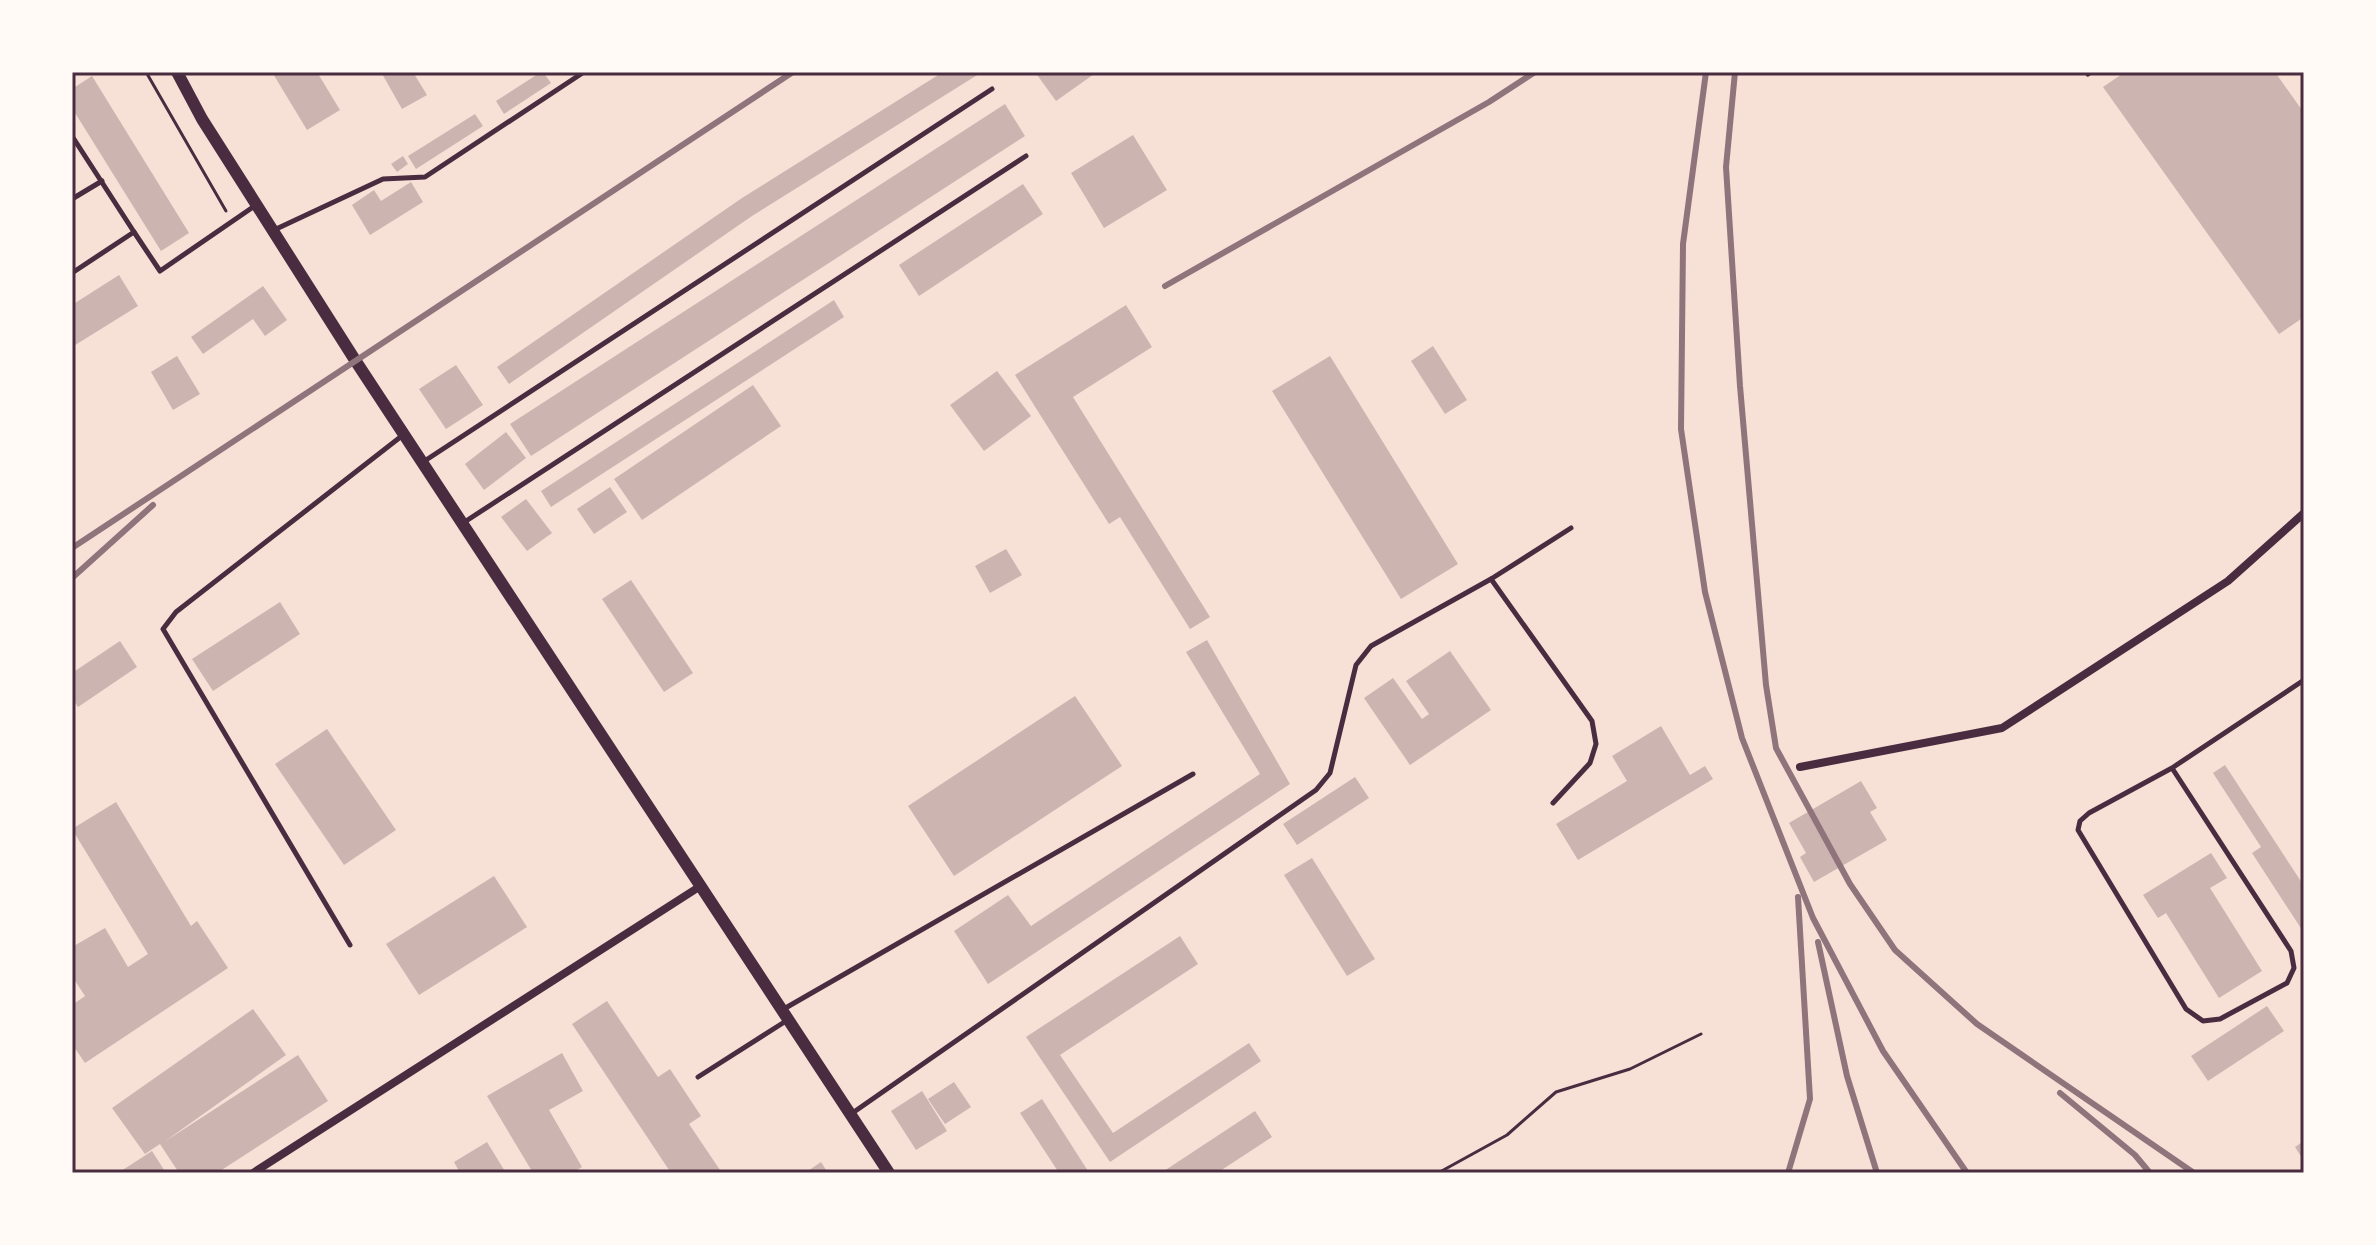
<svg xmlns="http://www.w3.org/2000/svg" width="2376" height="1245" viewBox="0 0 2376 1245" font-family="'Work Sans',sans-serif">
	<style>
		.building { fill: #ccb4b1 }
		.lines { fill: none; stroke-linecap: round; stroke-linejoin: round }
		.path { stroke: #4a2c40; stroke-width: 3 }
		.service { stroke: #4a2c40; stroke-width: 5 }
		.minor { stroke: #4a2c40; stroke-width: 8 }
		.secondary { stroke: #4a2c40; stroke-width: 12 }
		.rail { stroke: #8f747c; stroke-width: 6 }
		.neatline { fill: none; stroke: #4a2c40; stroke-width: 3 }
	</style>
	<rect width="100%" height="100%" fill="#f7e1d7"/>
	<g class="building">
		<polygon points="272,72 317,72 340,110 307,130"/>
		<polygon points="381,72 413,72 427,95 402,109"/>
		<polygon points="541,72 543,72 551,83 504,114 496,101"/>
		<polygon points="943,72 982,72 752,216 509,384 497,367 742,198"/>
		<polygon points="1035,72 1097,72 1056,101"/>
		<polygon points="2125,72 2275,72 2304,113 2304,317 2279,334 2103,87"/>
		<polygon points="92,76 189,233 161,251 72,108 72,89"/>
		<polygon points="1005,104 1025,136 531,456 510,424"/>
		<polygon points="475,114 483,126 416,169 408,156"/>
		<polygon points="1133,135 1167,190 1104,228 1071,173"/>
		<polygon points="403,156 408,164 397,172 391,164"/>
		<polygon points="411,182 423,202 370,235 352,205 374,190 381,201"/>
		<polygon points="1023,184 1043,214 919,296 899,265"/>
		<polygon points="119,275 138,306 72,347 72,305"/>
		<polygon points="263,286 287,320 265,336 253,319 203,354 191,337"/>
		<polygon points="834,300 844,317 551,507 541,491"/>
		<polygon points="1126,305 1152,347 1073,397 1210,617 1190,629 1120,517 1109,524 1015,375"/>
		<polygon points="1433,346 1467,400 1445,414 1411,361"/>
		<polygon points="177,356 200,394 173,410 151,372"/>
		<polygon points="1330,356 1458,564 1401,599 1272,391"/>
		<polygon points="456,365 483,405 446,429 419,389"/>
		<polygon points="997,371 1031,416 984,451 950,405"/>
		<polygon points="753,385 781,426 642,520 614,479"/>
		<polygon points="506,432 526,458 484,490 465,464"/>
		<polygon points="610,487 627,512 594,534 577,509"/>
		<polygon points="526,499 552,533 527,551 501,517"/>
		<polygon points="1006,549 1022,575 990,593 975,566"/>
		<polygon points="631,580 693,673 664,692 602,599"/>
		<polygon points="280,602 300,634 213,691 192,659"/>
		<polygon points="1207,640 1290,784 988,984 954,931 1008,895 1031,926 1260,774 1186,652"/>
		<polygon points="120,641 137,667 78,707 72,698 72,673"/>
		<polygon points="1450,651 1491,710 1410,765 1364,698 1393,678 1422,719 1429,714 1406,681"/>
		<polygon points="1075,696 1122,766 954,876 908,806"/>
		<polygon points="1661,726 1690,775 1705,766 1713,779 1578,860 1556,824 1627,781 1612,756"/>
		<polygon points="327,729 396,830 344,865 275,764"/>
		<polygon points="2225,765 2304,886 2304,933 2252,853 2261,847 2213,773"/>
		<polygon points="1355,777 1369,798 1297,845 1283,824"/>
		<polygon points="1861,781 1877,808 1870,812 1887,840 1814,882 1800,857 1806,853 1789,823"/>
		<polygon points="116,802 191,926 197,921 228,968 85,1063 72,1044 72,1005 85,996 72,976 72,947 105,928 128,967 148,954 72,829"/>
		<polygon points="2211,853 2227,878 2210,888 2262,971 2219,998 2166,913 2158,918 2143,895"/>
		<polygon points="1312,858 1375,959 1347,976 1284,875"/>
		<polygon points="494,876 527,927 419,995 386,944"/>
		<polygon points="1180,936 1198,964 1060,1055 1113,1133 1249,1043 1261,1061 1110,1162 1026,1037"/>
		<polygon points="607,1001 658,1077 670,1069 701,1116 689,1124 722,1173 671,1173 572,1024"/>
		<polygon points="2267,1006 2284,1031 2208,1081 2191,1056"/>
		<polygon points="253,1009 286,1055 164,1142 298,1055 328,1101 217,1173 179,1173 160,1144 145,1154 112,1108"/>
		<polygon points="562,1053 583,1091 549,1110 582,1167 572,1173 533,1173 487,1096"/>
		<polygon points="954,1082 971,1107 945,1124 928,1099"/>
		<polygon points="922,1091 947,1131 916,1150 891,1111"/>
		<polygon points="1042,1099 1088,1171 1084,1173 1059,1173 1020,1113"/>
		<polygon points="1255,1111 1272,1137 1217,1173 1161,1173"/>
		<polygon points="2304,1141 2304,1161 2295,1147"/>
		<polygon points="487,1142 506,1173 460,1173 454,1162"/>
		<polygon points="152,1151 166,1173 118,1173"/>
		<polygon points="821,1162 828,1173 805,1173"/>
	</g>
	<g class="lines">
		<g class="path">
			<polyline points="146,72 226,211"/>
			<polyline points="1438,1173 1507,1135 1556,1092 1630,1069 1701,1034"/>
		</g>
		<g class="service">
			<polyline points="2088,74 2091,72"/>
			<polyline points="72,136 134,232 72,273"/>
			<polyline points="72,199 102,181"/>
			<polyline points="274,230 383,179 425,177 584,72"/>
			<polyline points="134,232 160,271 256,205"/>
			<polyline points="423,462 992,89"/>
			<polyline points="463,523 1026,156"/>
			<polyline points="1491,579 1592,721 1596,744 1590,763 1553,803"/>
			<polyline points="2172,768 2291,951 2294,968 2287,983 2220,1019 2203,1021 2186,1009 2078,830 2080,821 2089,813 2172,768 2304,680"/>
			<polyline points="350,945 163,629 176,612 403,435"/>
			<polyline points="782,1010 1193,774"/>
			<polyline points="698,1077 786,1021"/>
			<polyline points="851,1114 1316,790 1330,773 1356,665 1371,646 1491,579 1571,528"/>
		</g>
		<g class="minor">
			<polyline points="1800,767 2002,728 2228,581 2304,513"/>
			<polyline points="253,1173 699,887"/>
		</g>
		<polyline class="secondary" points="177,72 202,119 355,360 889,1173"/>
		<g class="rail">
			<polyline points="1706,72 1683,244 1681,429 1705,592 1742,738 1813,918 1883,1051 1967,1173"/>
			<polyline points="1735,72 1726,167 1740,386 1766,685 1776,748 1850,884 1895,950 1977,1024 2194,1173"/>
			<polyline points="1165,286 1489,102 1535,72"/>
			<polyline points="72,548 793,72"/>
			<polyline points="72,578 153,505"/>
			<polyline points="1818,942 1847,1076 1877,1173"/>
			<polyline points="2060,1093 2135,1155 2150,1173"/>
			<polyline points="1788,1173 1810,1099 1798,897"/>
		</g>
	</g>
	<rect width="2376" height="1245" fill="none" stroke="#fffaf5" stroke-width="148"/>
	<rect x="74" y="74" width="2228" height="1097" class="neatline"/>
</svg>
